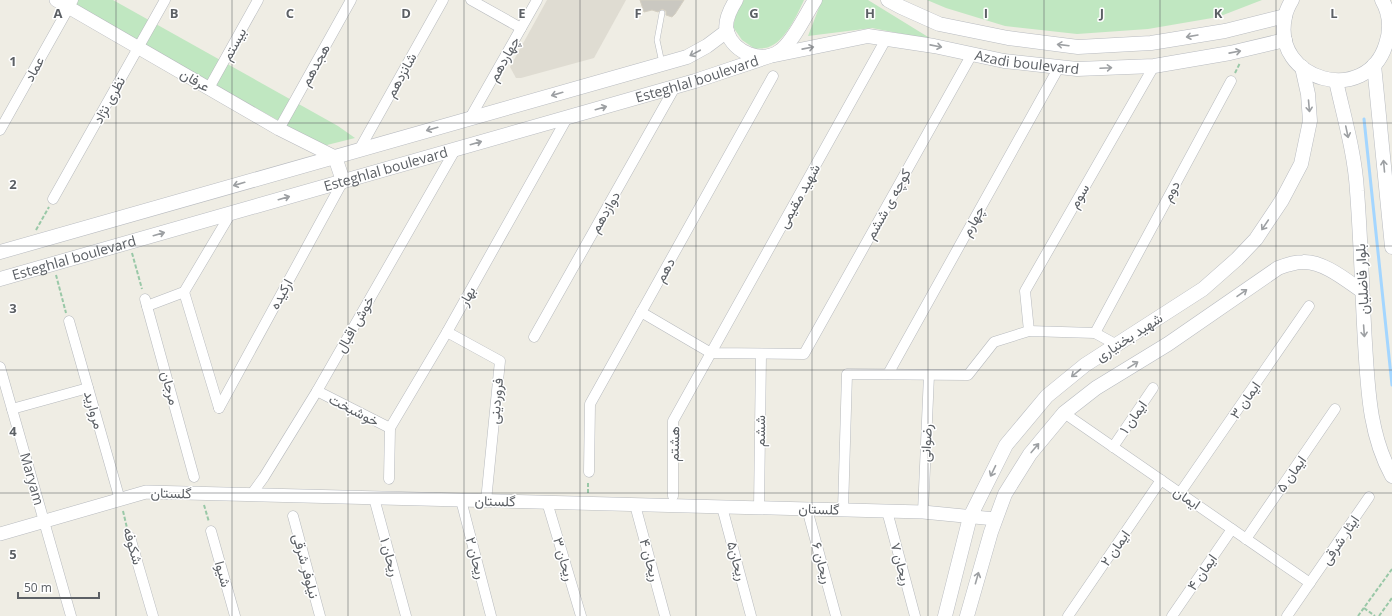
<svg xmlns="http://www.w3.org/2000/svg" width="1392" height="616" viewBox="0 0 1392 616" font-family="'Open Sans',Vazirmatn,sans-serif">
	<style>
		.education { fill: #dfdcd2 }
		.green { fill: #c0e7c1 }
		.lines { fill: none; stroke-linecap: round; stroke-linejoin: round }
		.stream { stroke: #a4d6ff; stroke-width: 3 }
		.building { fill: #cac8c1; stroke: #d4cfc2 }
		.service-casing { stroke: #b7babe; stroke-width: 6 }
		.minor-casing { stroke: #b7babe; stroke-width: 11 }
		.tertiary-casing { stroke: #b7babe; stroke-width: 14 }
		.secondary-casing { stroke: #b8bbc0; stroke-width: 15 }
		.path { stroke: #99c8a7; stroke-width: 2; stroke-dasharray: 4 2; stroke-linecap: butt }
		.service { stroke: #fff; stroke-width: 5 }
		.minor { stroke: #fff; stroke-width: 10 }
		.tertiary { stroke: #fff; stroke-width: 13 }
		.secondary { stroke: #fff; stroke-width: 14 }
		.oneway { stroke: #9da0a3 }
		.grid { fill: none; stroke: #5c6065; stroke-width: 1; stroke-opacity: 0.55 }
		.labels { text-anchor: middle; stroke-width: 3; stroke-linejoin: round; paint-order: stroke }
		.street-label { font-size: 14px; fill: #5c6065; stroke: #fff }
		.grid-label { font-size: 13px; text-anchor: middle; font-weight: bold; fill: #5c6065; stroke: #fff; stroke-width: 3; stroke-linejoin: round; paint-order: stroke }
	</style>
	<rect width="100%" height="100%" fill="#efede4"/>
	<polygon class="education" points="547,0 626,0 594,58 521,78 516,78 510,67"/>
	<g class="green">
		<polygon points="66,0 113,0 338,126 355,138 323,146"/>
		<path d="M744,0h60c-7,15 -18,39 -33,46 -5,3 -11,2 -16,3l-13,-9 -9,-13 4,-16z"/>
		<polygon points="822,0 868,0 933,40 872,28 808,36"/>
		<polygon points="927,0 1262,0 1218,17 1148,29 1077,34 1005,26 946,8"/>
	</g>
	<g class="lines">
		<polyline class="stream" points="1364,119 1392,385"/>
	</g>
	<polygon class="building" points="640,0 684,0 675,14 672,17 666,15 666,11 662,9 658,12 652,10 644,12"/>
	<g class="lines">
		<g class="service-casing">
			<polyline id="service" points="662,13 657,40 662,63"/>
		</g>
		<g class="minor-casing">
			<g id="minor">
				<polyline points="471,0 521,28"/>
				<polyline points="209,88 258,0"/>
				<polyline points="470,118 537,0"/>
				<polyline points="279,129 351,0"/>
				<polyline points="0,130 73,0"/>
				<polyline points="359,150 443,0"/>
				<polyline points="53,199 165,0"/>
				<polyline points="184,292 219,408"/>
				<polyline points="184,292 231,213"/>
				<polyline points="145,299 194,477"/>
				<polyline points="147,306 184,292"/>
				<polyline points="641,312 711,353 804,354 972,54"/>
				<polyline points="69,321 120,500"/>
				<polyline points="1029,331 1025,291 1154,66"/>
				<polyline points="447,332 500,361 486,501"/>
				<polyline points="1095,333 1231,81"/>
				<polyline points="534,337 675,87"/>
				<polyline points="0,367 71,616"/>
				<polyline points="888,374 1059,67"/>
				<polyline points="317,391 390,428"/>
				<polyline points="219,408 343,181"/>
				<polyline points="12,409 88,388"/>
				<polyline points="1064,413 1310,583"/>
				<polyline points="1113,447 1153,388"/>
				<polyline points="589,472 590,404 773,76"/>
				<polyline points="389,479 390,428 447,332 567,118"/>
				<polyline points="1180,493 1309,306"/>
				<polyline points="251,495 264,477 317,391 455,150"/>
				<polyline points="673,496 673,421 886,39"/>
				<polyline points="374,498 406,616"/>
				<polyline points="461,500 491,616"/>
				<polyline points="547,502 581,616"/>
				<polyline points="635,505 665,616"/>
				<polyline points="722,507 751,616"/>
				<polyline points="759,508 761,354"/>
				<polyline points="807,509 836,616"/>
				<polyline points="843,510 847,374 968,375 994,342 1029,331 1095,333 1117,345"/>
				<polyline points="887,511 915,616"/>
				<polyline points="923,512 929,375"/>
				<polyline points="293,516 320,616"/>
				<polyline points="211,531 235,616"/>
				<polyline points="130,537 153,616"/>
				<polyline points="1246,539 1335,409"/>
				<polyline points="1068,616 1161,480"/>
				<polyline points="1172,616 1232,529"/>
				<polyline points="1287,616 1369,497"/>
			</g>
		</g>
		<g class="tertiary-casing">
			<g id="tertiary">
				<polyline points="56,0 279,129 335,157"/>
				<polyline points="0,534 146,492 923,512 995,519"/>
			</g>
		</g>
		<g class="secondary-casing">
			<g id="secondary">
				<path d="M736,0c-5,8 -12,22 -9,32 7,21 35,32 53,19 13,-9 26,-37 35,-51"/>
				<polyline points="888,0 901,7 939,24 1008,38 1078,47 1151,43 1225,31 1285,16"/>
				<path d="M1292,0c-3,5 -6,11 -7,17 -14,64 82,90 101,27 5,-15 4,-30 -4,-44"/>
				<polyline points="1374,65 1392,247"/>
				<path d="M1336,81c8,36 19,73 21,110 4,51 5,101 8,152 3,46 4,91 27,133"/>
				<polyline points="335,157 343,181"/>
				<polyline points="0,252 687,57 707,46 727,31"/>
				<path id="s1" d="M0,279l695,-198 75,-25 98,-20 66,10 70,15 73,8 77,-3 76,-13 55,-13"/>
				<polyline points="945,616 970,517 1006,445 1047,396 1085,365 1203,289 1237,259 1256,239 1282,200 1301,164 1310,121 1308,94 1302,67"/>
				<path d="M967,616l24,-84 14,-38 25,-40 34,-41 32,-25 72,-44 110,-76c8,-3 16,-6 25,-6 20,-1 43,18 59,29"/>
			</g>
		</g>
		<g class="path">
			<polyline points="1235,73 1240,63"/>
			<polyline points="36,230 49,207"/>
			<polyline points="132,253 142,289"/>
			<polyline points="56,275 66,313"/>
			<polyline points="588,493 588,481"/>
			<polyline points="204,505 209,522"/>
			<polyline points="123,511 127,528"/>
			<polyline points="1364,608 1375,616"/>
			<polyline points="1358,616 1392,569"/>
			<polyline points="1379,616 1392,598"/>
		</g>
		<use href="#service" class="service"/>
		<use href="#minor" class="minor"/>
		<use href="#tertiary" class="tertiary"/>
		<use href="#secondary" class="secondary"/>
	</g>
	<defs><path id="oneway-shaft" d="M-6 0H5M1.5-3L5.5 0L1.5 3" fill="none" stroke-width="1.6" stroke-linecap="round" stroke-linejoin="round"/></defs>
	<g class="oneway">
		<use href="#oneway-shaft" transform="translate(1192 36) rotate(170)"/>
		<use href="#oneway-shaft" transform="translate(1063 45) rotate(-173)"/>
		<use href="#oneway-shaft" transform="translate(936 46) rotate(11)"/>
		<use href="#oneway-shaft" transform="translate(808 48) rotate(-11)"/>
		<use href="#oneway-shaft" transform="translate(1235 52) rotate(-11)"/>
		<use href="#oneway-shaft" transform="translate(695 53) rotate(152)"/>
		<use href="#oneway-shaft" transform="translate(1106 68) rotate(-3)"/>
		<use href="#oneway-shaft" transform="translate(557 94) rotate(164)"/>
		<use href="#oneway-shaft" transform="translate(1309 106) rotate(85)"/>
		<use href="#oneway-shaft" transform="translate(601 108) rotate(-16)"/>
		<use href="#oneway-shaft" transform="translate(432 129) rotate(164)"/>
		<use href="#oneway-shaft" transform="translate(1347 132) rotate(78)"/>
		<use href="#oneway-shaft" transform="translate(476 143) rotate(-16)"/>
		<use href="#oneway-shaft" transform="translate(1384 166) rotate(-95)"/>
		<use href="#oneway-shaft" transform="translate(239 184) rotate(164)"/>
		<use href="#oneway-shaft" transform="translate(284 198) rotate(-16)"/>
		<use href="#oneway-shaft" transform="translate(1265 225) rotate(124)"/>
		<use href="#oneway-shaft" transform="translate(159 234) rotate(-16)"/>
		<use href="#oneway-shaft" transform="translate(1242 293) rotate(-35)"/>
		<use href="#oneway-shaft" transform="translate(1364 331) rotate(86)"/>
		<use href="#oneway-shaft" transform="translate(1133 365) rotate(-32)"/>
		<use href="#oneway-shaft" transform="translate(1076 373) rotate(141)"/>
		<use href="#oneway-shaft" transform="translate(1035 448) rotate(-50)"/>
		<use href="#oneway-shaft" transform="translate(993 471) rotate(116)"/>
		<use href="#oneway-shaft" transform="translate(977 578) rotate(-74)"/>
	</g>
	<path class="grid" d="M116,0v616M232,0v616M348,0v616M464,0v616M580,0v616M696,0v616M812,0v616M928,0v616M1044,0v616M1160,0v616M1276,0v616M0,123h1392M0,246h1392M0,370h1392M0,493h1392"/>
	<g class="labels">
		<g class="street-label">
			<text transform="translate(234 44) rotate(-61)" y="5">بیستم</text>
			<text transform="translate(504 59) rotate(-61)" y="5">چهاردهم</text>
			<text dy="5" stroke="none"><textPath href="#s1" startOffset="1063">Azadi boulevard</textPath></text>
			<text transform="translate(315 65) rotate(-61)" y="5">هجدهم</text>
			<text transform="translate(34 69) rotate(-61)" y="5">عماد</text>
			<text transform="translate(401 75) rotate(-61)" y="5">شانزدهم</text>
			<text dy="5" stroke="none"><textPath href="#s1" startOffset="725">Esteghlal boulevard</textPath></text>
			<text transform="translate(195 80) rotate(30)" y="5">عرفان</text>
			<text transform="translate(109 100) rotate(-61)" y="5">نظری نژاد</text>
			<text dy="5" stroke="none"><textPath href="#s1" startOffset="401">Esteghlal boulevard</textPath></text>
			<text transform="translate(1171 191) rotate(-62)" y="5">دوم</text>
			<text transform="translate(799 196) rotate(-61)" y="5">شهید مقیمی</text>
			<text transform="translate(1079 196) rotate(-60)" y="5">سوم</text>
			<text transform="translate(888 204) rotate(-61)" y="5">کوچه ی ششم</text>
			<text transform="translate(605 212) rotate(-60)" y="5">دوازدهم</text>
			<text transform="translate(973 221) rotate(-61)" y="5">چهارم</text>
			<text dy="5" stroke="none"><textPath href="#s1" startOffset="77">Esteghlal boulevard</textPath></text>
			<text transform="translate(665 270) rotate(-61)" y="5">دهم</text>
			<text transform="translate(1362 279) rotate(-93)" y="5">بلوار فاضلیان</text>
			<text transform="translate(281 294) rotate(-61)" y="5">ارکیده</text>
			<text transform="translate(467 296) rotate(-61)" y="5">بهار</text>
			<text transform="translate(355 324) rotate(-60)" y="5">خوش اقبال</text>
			<text transform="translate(1129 337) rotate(-33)" y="5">شهید بختیاری</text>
			<text transform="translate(170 388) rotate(75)" y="5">مرجان</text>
			<text transform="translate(1245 400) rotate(-55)" y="5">ایمان ۳</text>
			<text transform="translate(496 401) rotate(-85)" y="5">فروردینی</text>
			<text transform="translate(94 410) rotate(74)" y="5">مروارید</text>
			<text transform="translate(354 410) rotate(27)" y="5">خوشبخت</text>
			<text transform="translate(1133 417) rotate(-55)" y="5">ایمان ۱</text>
			<text transform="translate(760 431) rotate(-89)" y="5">ششم</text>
			<text transform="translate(926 443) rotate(-87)" y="5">رضوانی</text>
			<text transform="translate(674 444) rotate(-89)" y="5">هشتم</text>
			<text transform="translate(1291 474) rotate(-55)" y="5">ایمان ۵</text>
			<text transform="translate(32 479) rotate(74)" y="5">Maryam</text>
			<text transform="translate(171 493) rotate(1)" y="5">گلستان</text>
			<text transform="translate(1187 498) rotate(34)" y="5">ایمان</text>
			<text transform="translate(495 501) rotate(1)" y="5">گلستان</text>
			<text transform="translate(819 509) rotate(2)" y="5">گلستان</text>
			<text transform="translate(1340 540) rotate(-56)" y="5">ایثار شرقی</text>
			<text transform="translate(133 546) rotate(74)" y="5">شکوفه</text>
			<text transform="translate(1115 548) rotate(-55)" y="5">ایمان ۲</text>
			<text transform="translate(390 557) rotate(75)" y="5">ریحان ۱</text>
			<text transform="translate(476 558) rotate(75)" y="5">ریحان ۲</text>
			<text transform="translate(564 559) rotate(74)" y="5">ریحان ۳</text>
			<text transform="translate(650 560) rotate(75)" y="5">ریحان ۴</text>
			<text transform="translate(737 561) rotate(75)" y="5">ریحان۵</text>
			<text transform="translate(822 563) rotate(75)" y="5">ریحان ۶</text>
			<text transform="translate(901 564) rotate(75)" y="5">ریحان ۷</text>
			<text transform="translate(306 566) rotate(75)" y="5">نیلوفر شرقی</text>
			<text transform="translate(1202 572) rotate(-55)" y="5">ایمان ۴</text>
			<text transform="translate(223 574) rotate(74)" y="5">شیوا</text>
		</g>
	</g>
	<g class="grid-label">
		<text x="58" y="18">A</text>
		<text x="174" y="18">B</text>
		<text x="290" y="18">C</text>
		<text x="406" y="18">D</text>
		<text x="522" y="18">E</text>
		<text x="638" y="18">F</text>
		<text x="754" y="18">G</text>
		<text x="870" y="18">H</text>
		<text x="986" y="18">I</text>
		<text x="1102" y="18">J</text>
		<text x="1218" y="18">K</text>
		<text x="1334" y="18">L</text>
		<text x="13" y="66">1</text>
		<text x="13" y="189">2</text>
		<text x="13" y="313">3</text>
		<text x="13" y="436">4</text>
		<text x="13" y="559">5</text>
	</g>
	<path d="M18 592v6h81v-6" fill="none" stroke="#5c6065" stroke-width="2"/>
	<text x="24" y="592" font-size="12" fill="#5c6065" stroke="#ffffff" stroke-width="3" paint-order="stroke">50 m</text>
</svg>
